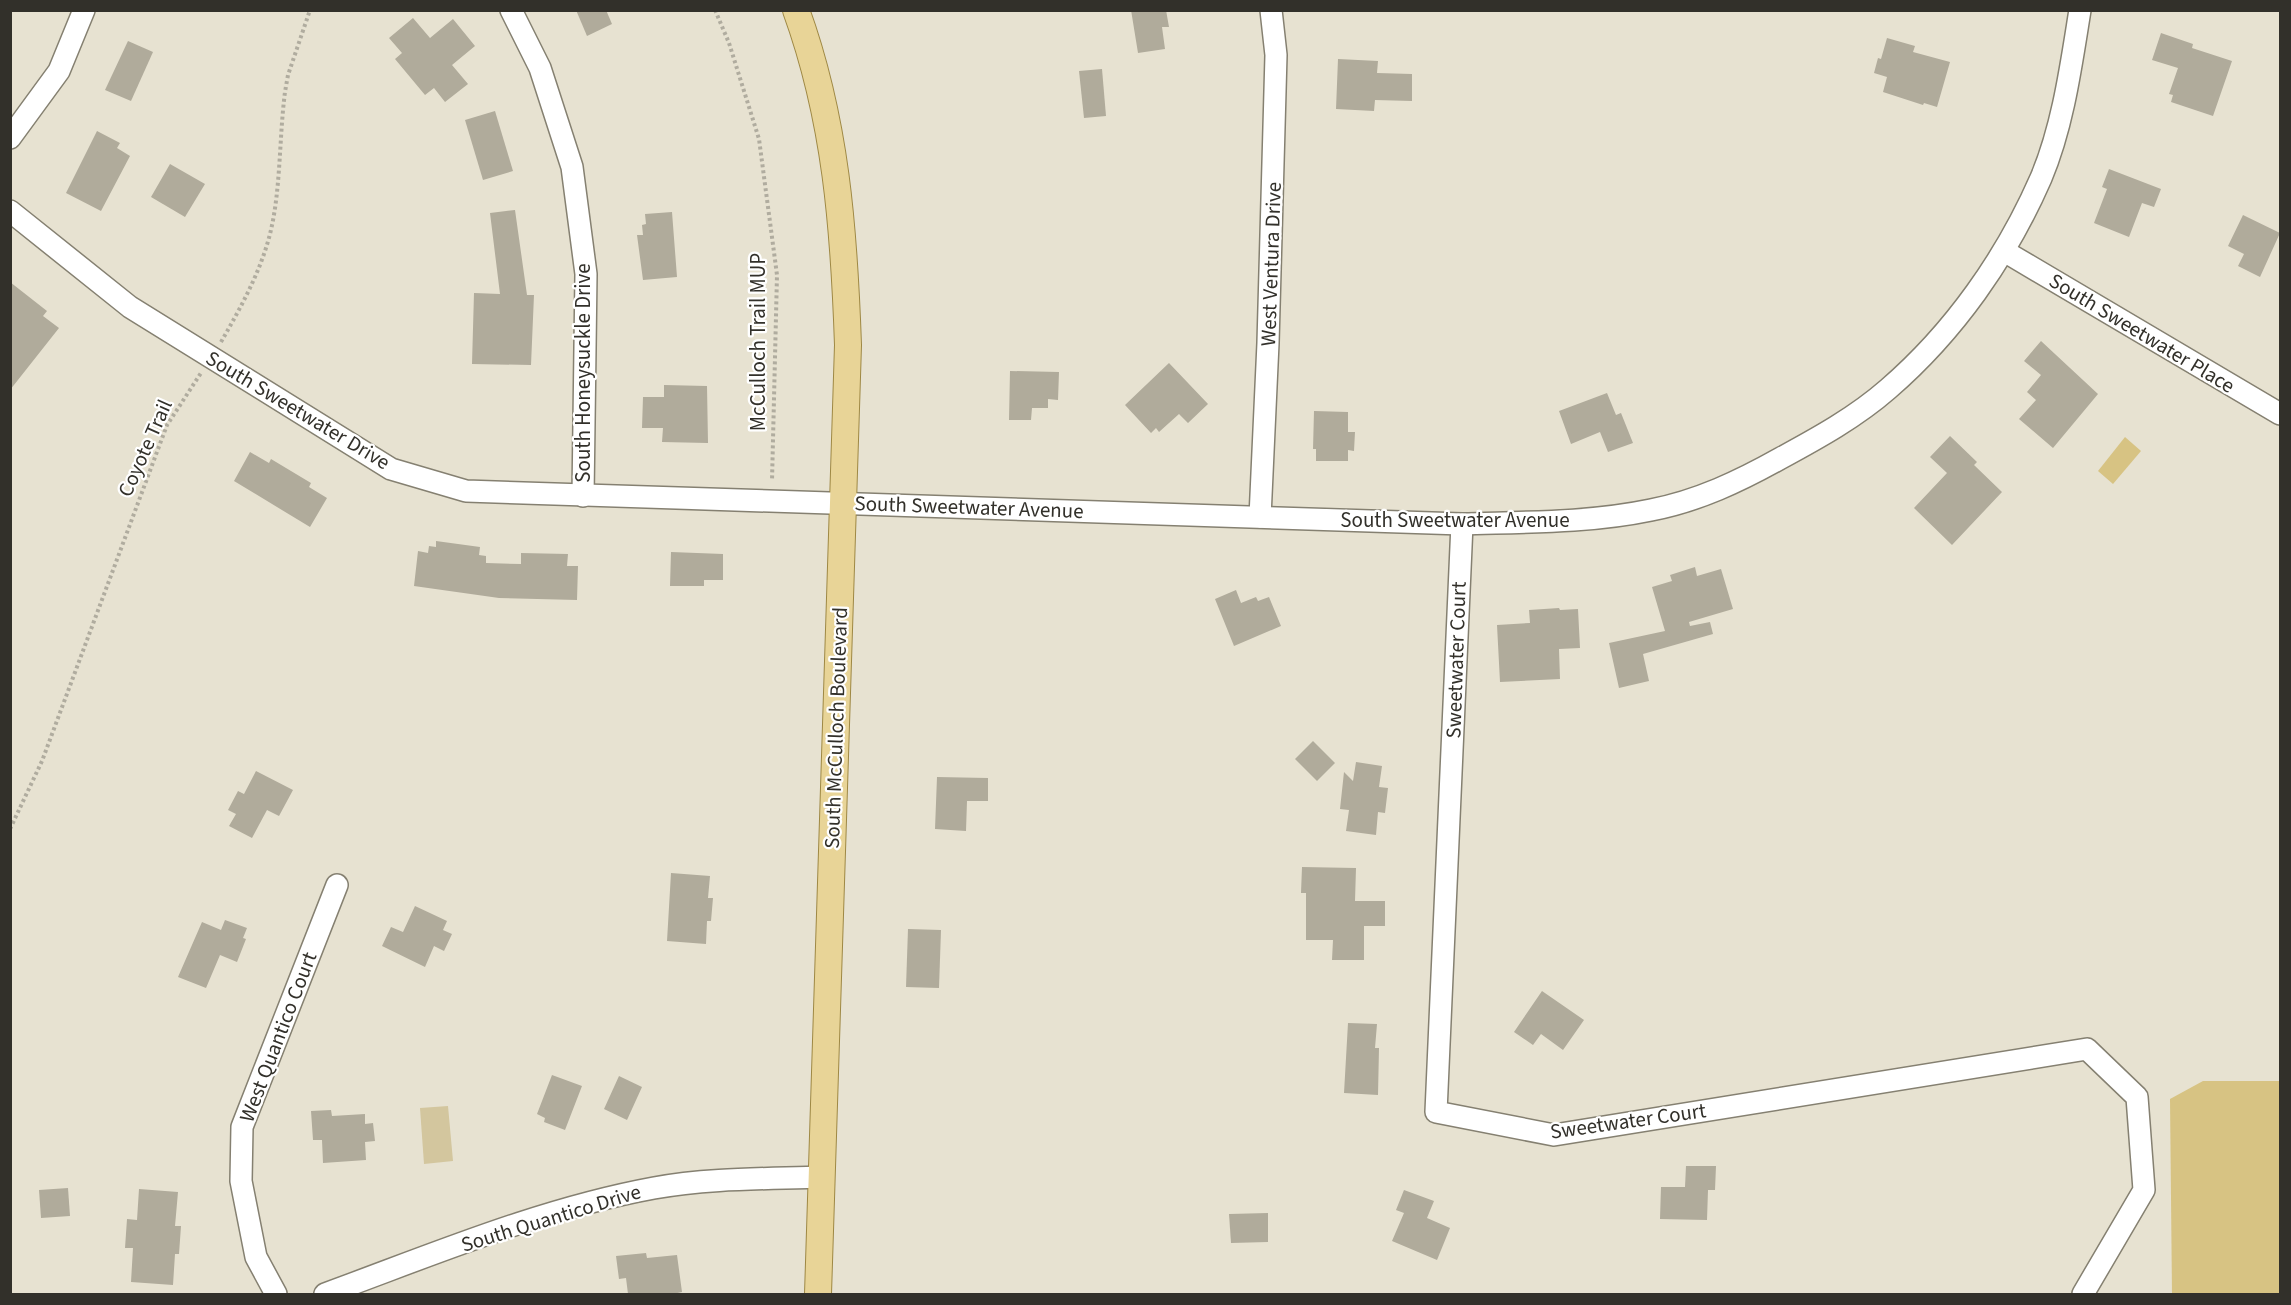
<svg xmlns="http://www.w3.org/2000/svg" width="2291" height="1305" viewBox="0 0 2291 1305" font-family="'Source Sans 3',sans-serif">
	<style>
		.green { fill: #d3c69e }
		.water { fill: #d7c383 }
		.building { fill: #b0ab9b }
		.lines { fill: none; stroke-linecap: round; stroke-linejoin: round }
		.minor-casing { stroke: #858071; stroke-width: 24 }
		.major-casing { stroke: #9e8844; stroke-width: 28 }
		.path { stroke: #b0ac9f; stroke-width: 4; stroke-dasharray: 3 3; stroke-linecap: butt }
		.minor { stroke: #fff; stroke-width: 21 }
		.major { stroke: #e8d497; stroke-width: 26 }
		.labels { text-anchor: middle; stroke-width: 4.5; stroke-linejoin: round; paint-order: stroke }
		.street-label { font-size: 21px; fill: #32302a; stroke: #fff }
	</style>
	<rect width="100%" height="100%" fill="#e7e2d1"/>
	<polygon class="green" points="448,1106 453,1161 424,1164 420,1108"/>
	<g class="water">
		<polygon points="2125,437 2141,451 2113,484 2098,471"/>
		<polygon points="2203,1081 2280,1081 2280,1294 2172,1294 2170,1099"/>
	</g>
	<g class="building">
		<polygon points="576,10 606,10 612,24 587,36"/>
		<polygon points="1131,10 1166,10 1169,27 1162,27 1165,49 1138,53"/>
		<polygon points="413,18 430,38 453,19 475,46 452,65 468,84 445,102 434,88 425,95 395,59 402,53 389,38"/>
		<polygon points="2161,33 2193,44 2192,48 2232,61 2213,116 2171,102 2173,95 2169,94 2178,68 2152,60"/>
		<polygon points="1887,38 1915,46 1913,52 1950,62 1937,107 1924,103 1923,105 1883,92 1887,77 1874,73 1878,58 1881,59"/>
		<polygon points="128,41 153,52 131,101 105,90"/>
		<polygon points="1338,59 1378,61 1377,73 1412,74 1412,101 1375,100 1374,111 1336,109"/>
		<polygon points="1102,69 1106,116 1084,118 1079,71"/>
		<polygon points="495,111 513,171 483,180 465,120"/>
		<polygon points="97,131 120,143 117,148 130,156 101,211 66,193"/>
		<polygon points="170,164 205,184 185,217 151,197"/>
		<polygon points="2109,169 2161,189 2154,207 2142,203 2129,237 2094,223 2107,189 2102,187"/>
		<polygon points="515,210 527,295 534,295 531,365 472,364 474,293 500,294 490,213"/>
		<polygon points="672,212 677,277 643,280 637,235 643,235 642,225 646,224 645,214"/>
		<polygon points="2243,215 2280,233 2260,277 2238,266 2244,254 2228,246"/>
		<polygon points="10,282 47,311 43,316 59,328 10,390"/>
		<polygon points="2041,341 2098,394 2053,448 2019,419 2036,400 2027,392 2041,375 2024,361"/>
		<polygon points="1169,363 1208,404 1188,423 1179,414 1159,432 1156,428 1151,433 1125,405"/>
		<polygon points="1010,371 1059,372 1058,400 1048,399 1048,408 1032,408 1031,420 1009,420"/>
		<polygon points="664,385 707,386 708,443 662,442 663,428 642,428 643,397 664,397"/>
		<polygon points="1607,393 1616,415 1621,413 1633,443 1608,452 1600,432 1571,444 1559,411"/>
		<polygon points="1314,411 1348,412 1348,432 1355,432 1354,451 1348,450 1348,461 1316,461 1316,449 1313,449"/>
		<polygon points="1950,436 1977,462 1974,465 2002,492 1952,545 1914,508 1947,473 1930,457"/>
		<polygon points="250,452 269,463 271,459 311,483 309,487 327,498 310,527 234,481"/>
		<polygon points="436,541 480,547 479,555 486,556 486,563 521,564 521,553 568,554 567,566 578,566 577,600 499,598 414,586 418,551 428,553 429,546 436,547"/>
		<polygon points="671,552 723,554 723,580 704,580 704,586 670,586"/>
		<polygon points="1695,567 1697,576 1721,569 1733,609 1689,622 1690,626 1710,622 1713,634 1643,654 1649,681 1619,688 1609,643 1665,631 1652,587 1672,581 1670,575"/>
		<polygon points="1236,590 1241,603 1256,597 1258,601 1269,597 1281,626 1234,646 1215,599"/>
		<polygon points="1559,608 1560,610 1578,609 1580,648 1559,649 1560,679 1500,682 1497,625 1530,623 1529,610"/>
		<polygon points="1313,741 1335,763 1317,781 1295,759"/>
		<polygon points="1356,762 1382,766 1379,787 1388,788 1385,813 1378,812 1376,835 1346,831 1349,810 1340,809 1344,772 1353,781"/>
		<polygon points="256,771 293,790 279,816 267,810 252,838 229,826 236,814 228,810 238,791 244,794"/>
		<polygon points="937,777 988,778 988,801 967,801 966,831 935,829"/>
		<polygon points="1302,867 1356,868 1355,901 1385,901 1385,926 1364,926 1364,960 1332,960 1333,940 1306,940 1306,893 1301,893"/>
		<polygon points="671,873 710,876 708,898 713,898 711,921 707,921 706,944 667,941"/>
		<polygon points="415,906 447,921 443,930 452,934 444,951 434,946 425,967 382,946 391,927 403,932"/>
		<polygon points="225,920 247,928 243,938 246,939 237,962 220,955 206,988 178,977 202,922 221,930"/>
		<polygon points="908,929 941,930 939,988 906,987"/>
		<polygon points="1542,991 1584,1020 1563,1050 1541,1034 1533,1045 1514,1032"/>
		<polygon points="1348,1023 1377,1024 1375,1048 1379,1048 1378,1095 1344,1093"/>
		<polygon points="552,1075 582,1086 565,1130 544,1122 545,1118 537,1114"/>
		<polygon points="619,1076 642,1087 627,1120 604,1109"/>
		<polygon points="331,1110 332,1116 365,1114 365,1124 373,1123 375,1141 365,1142 366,1160 323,1163 322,1140 313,1140 311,1111"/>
		<polygon points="1686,1166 1716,1166 1715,1190 1708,1190 1707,1220 1660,1219 1661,1187 1685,1187"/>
		<polygon points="68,1188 70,1216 41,1218 39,1190"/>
		<polygon points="139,1189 178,1192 175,1226 181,1226 179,1254 175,1254 173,1285 131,1282 133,1248 125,1248 127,1219 137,1220"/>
		<polygon points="1404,1190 1434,1201 1427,1218 1450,1228 1437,1260 1392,1241 1404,1213 1396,1210"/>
		<polygon points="1268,1213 1268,1242 1231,1243 1229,1214"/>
		<polygon points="646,1253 647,1258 677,1255 682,1292 673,1294 628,1294 626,1278 619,1279 616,1256"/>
	</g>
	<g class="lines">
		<g class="minor-casing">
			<g id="minor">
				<polyline points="511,10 540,68 572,167 586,274 583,496"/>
				<polyline points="10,138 59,71 84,10"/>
				<path d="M10,211l120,96 261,162 75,22 996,33c63,-2 127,-1 189,-14 47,-9 89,-29 130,-52 37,-20 75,-41 107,-69 66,-57 118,-131 153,-211 22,-52 30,-112 39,-168"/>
				<polyline points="2004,251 2280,414"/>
				<polyline points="1260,517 1268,343 1276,55 1271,10"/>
				<polyline points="1462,524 1436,1112 1554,1135 2087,1049 2137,1097 2144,1190 2083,1294"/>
				<polyline points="276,1294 256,1257 241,1181 242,1127 337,885"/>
				<path d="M325,1294c107,-39 215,-85 329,-106 54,-10 112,-9 168,-11"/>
			</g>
		</g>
		<g class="major-casing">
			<path id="major" d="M796,10c40,110 48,219 52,335l-30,949"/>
		</g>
		<g class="path">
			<polyline points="715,10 729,43 759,139 777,275 772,481"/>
			<path d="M221,342c20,-35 39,-69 49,-108 11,-44 9,-96 15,-142l3,-17 22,-65"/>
			<polyline points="10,829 42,761 167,425 201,373"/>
		</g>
		<use href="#minor" class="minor"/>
		<use href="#major" class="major"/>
	</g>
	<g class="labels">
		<g class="street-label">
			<text transform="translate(1271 264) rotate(-88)" y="7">West Ventura Drive</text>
			<text transform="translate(2142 333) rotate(31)" y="7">South Sweetwater Place</text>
			<text transform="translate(758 342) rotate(-90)" y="7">McCulloch Trail MUP</text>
			<text transform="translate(583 373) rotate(-90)" y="7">South Honeysuckle Drive</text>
			<text transform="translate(298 410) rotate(31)" y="7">South Sweetwater Drive</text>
			<text transform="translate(145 448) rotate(-66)" y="7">Coyote Trail</text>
			<text transform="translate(969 507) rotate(2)" y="7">South Sweetwater Avenue</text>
			<text x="1455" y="527">South Sweetwater Avenue</text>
			<text transform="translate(1456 660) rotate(-88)" y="7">Sweetwater Court</text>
			<text transform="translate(836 728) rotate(-88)" y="7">South McCulloch Boulevard</text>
			<text transform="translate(278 1037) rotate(-69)" y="7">West Quantico Court</text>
			<text transform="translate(1628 1121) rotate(-8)" y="7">Sweetwater Court</text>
			<text transform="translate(551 1218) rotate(-17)" y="7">South Quantico Drive</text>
		</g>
	</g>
	<rect width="2291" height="1305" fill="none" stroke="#32302a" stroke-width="24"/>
</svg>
